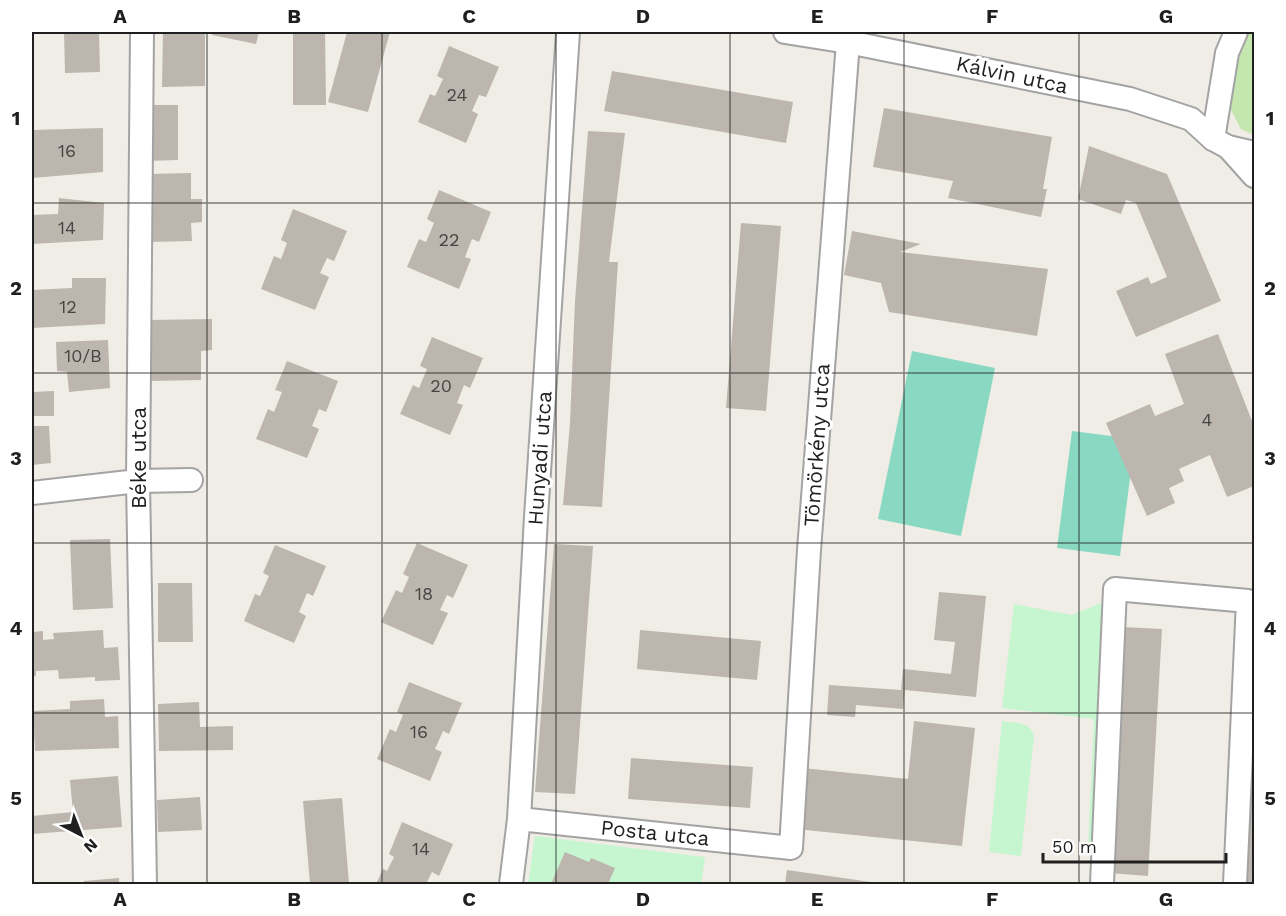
<svg xmlns="http://www.w3.org/2000/svg" width="1286" height="916" viewBox="0 0 1286 916" font-family="'Work Sans',sans-serif">
	<style>
		.grass { fill: #c4e6af }
		.park { fill: #c6f6cf }
		.pitch { fill: #89d9c2 }
		.building { fill: #bcb6af }
		.lines { fill: none; stroke-linecap: round; stroke-linejoin: round }
		.minor-casing { stroke: #a3a3a3; stroke-width: 26 }
		.minor { stroke: #fff; stroke-width: 22 }
		.grid { fill: none; stroke: #1f1f1f; stroke-width: 1.5; stroke-opacity: 0.55 }
		.labels { text-anchor: middle; stroke-width: 6; stroke-linejoin: round; paint-order: stroke }
		.number-label { font-size: 18px; fill: #464543 }
		.street-label { font-size: 21px; fill: #1f1f1f; stroke: #fff }
		.neatline { fill: none; stroke: #1f1f1f; stroke-width: 2 }
		.grid-label { font-size: 20px; text-anchor: middle; font-weight: bold; fill: #1f1f1f }
	</style>
	<rect width="100%" height="100%" fill="#efede6"/>
	<polygon class="grass" points="1249,32 1254,32 1254,135 1241,129 1229,106 1232,77"/>
	<g class="park">
		<polygon points="1106,601 1098,849 1088,849 1094,719 1002,708 1014,604 1072,615"/>
		<path d="M1002,721c13,2 28,0 32,15l-13,120 -32,-4z"/>
		<polygon points="535,836 705,857 701,884 528,884"/>
	</g>
	<g class="pitch">
		<polygon points="912,351 995,368 961,536 878,519"/>
		<polygon points="1072,431 1135,439 1120,556 1057,548"/>
	</g>
	<g class="building">
		<polygon points="64,32 99,32 100,72 65,73"/>
		<polygon points="163,32 205,32 205,86 162,87"/>
		<polygon points="213,32 259,32 256,44 212,35"/>
		<polygon points="293,32 325,32 326,105 293,105"/>
		<polygon points="347,32 390,32 368,112 328,102"/>
		<polygon points="449,46 499,67 486,97 479,95 472,111 478,114 466,143 418,122 430,94 435,96 443,79 437,76"/>
		<polygon points="612,71 793,102 786,143 604,111"/>
		<polygon points="144,105 178,105 178,160 145,161"/>
		<polygon points="884,108 1052,137 1043,189 1047,189 1041,217 948,198 953,181 873,167"/>
		<polygon points="103,128 103,172 32,178 32,130"/>
		<polygon points="588,131 625,133 609,262 618,262 602,507 563,505 570,423 575,301"/>
		<polygon points="1089,146 1167,174 1221,301 1136,337 1116,291 1148,277 1151,284 1167,277 1136,203 1126,200 1121,214 1078,199"/>
		<polygon points="191,173 191,199 202,199 202,222 191,223 192,241 149,242 148,174"/>
		<polygon points="439,190 491,212 479,242 472,239 465,257 471,259 459,289 407,267 419,239 426,242 434,223 427,219"/>
		<polygon points="59,198 104,203 103,240 32,244 32,215 58,214"/>
		<polygon points="293,209 347,231 334,261 327,258 320,273 329,277 315,310 261,289 274,256 281,259 287,243 281,240"/>
		<polygon points="741,223 781,226 766,411 726,408"/>
		<polygon points="852,231 921,244 900,252 1048,269 1037,336 889,312 881,283 844,275"/>
		<polygon points="72,278 106,278 105,324 32,328 32,290 72,288"/>
		<polygon points="212,319 212,350 201,351 201,380 151,381 150,320"/>
		<polygon points="1218,334 1254,426 1254,486 1227,497 1210,455 1179,469 1184,481 1169,488 1175,503 1147,516 1106,423 1150,404 1155,416 1184,404 1165,354"/>
		<polygon points="432,337 483,358 470,388 464,385 457,403 463,405 450,435 400,414 413,385 419,388 427,369 420,366"/>
		<polygon points="108,340 110,388 69,392 67,372 57,371 56,342"/>
		<polygon points="287,361 338,381 326,412 319,409 312,426 319,429 307,458 256,439 268,409 274,412 282,392 275,390"/>
		<polygon points="54,391 54,416 32,416 32,392"/>
		<polygon points="32,426 49,426 51,463 32,465"/>
		<polygon points="110,539 113,608 73,610 70,540"/>
		<polygon points="417,543 468,565 453,598 447,595 440,610 448,613 433,645 381,622 396,590 402,593 409,577 403,574"/>
		<polygon points="554,544 593,546 575,794 535,792"/>
		<polygon points="275,545 326,566 313,596 307,593 299,612 306,616 294,643 244,621 255,594 260,596 269,576 263,573"/>
		<polygon points="158,583 192,583 193,642 158,642"/>
		<polygon points="1253,587 1254,587 1254,884 1238,884"/>
		<polygon points="939,592 986,596 976,697 905,690 903,709 856,705 855,717 827,715 829,685 901,690 903,669 951,674 955,642 934,640"/>
		<polygon points="1123,627 1162,629 1148,876 1109,873"/>
		<polygon points="103,630 104,648 118,647 120,680 95,681 95,677 59,679 58,670 36,671 36,676 32,677 32,632 43,631 43,640 54,639 53,633"/>
		<polygon points="640,630 761,641 757,680 637,669"/>
		<polygon points="409,682 462,703 449,734 443,731 435,749 442,752 430,781 377,759 390,729 396,732 403,715 397,712"/>
		<polygon points="104,699 105,717 118,716 119,748 35,751 33,711 70,709 70,701"/>
		<polygon points="199,702 200,727 233,726 233,750 159,751 158,704"/>
		<polygon points="914,721 975,728 962,846 796,829 803,768 908,779"/>
		<polygon points="631,758 753,767 750,808 628,799"/>
		<polygon points="118,776 122,827 32,834 32,816 73,812 70,780"/>
		<polygon points="200,797 202,830 158,832 157,800"/>
		<polygon points="342,798 349,884 310,884 303,801"/>
		<polygon points="402,822 453,844 439,876 432,872 426,884 376,884 383,869 387,871 394,857 389,854"/>
		<polygon points="565,852 589,862 591,858 615,868 608,884 551,884"/>
		<polygon points="787,870 878,883 878,884 785,884"/>
		<polygon points="119,878 119,884 84,884 84,881"/>
	</g>
	<g class="lines">
		<g class="minor-casing">
			<g id="minor">
				<polyline points="142,32 138,481 145,884"/>
				<polyline points="785,32 848,42 1130,99 1191,119 1213,139 1228,147 1254,153"/>
				<polyline points="1213,139 1227,53 1236,32"/>
				<polyline points="1228,147 1254,176"/>
				<polyline points="32,493 138,481 191,480"/>
				<polyline points="519,819 791,848 809,550 848,42"/>
				<polyline points="511,884 519,819 536,517 568,32"/>
				<polyline points="1102,884 1115,589 1248,601 1235,884"/>
			</g>
		</g>
		<use href="#minor" class="minor"/>
	</g>
	<path class="grid" d="M207,32v852M382,32v852M556,32v852M730,32v852M904,32v852M1079,32v852M32,203h1222M32,373h1222M32,543h1222M32,713h1222"/>
	<g class="labels">
		<g class="number-label">
			<text x="457" y="101">24</text>
			<text x="67" y="157">16</text>
			<text x="67" y="234">14</text>
			<text x="449" y="246">22</text>
			<text x="68" y="313">12</text>
			<text x="83" y="362">10/B</text>
			<text x="441" y="392">20</text>
			<text x="1207" y="426">4</text>
			<text x="424" y="600">18</text>
			<text x="419" y="738">16</text>
			<text x="421" y="855">14</text>
		</g>
		<g class="street-label">
			<text transform="translate(1012 75) rotate(12)" y="7">Kálvin utca</text>
			<text transform="translate(817 445) rotate(-86)" y="7">Tömörkény utca</text>
			<text transform="translate(139 458) rotate(-90)" y="7">Béke utca</text>
			<text transform="translate(540 458) rotate(-86)" y="7">Hunyadi utca</text>
			<text transform="translate(655 833) rotate(6)" y="7">Posta utca</text>
		</g>
	</g>
	<rect width="1286" height="916" fill="none" stroke="#ffffff" stroke-width="66"/>
	<g transform="translate(81 835) rotate(138)" stroke="#ffffff" stroke-width="4.5" paint-order="stroke">
	<path d="M0-4.5L10 22L0 15L-10 22Z" fill="#1f1f1f"/>
	<text y="-9" font-size="16" font-weight="bold" text-anchor="middle" fill="#1f1f1f">N</text>
	</g>
	<path d="M1043 853v9h183v-9" fill="none" stroke="#1f1f1f" stroke-width="3"/>
	<text x="1052" y="853" font-size="18" fill="#1f1f1f" stroke="#ffffff" stroke-width="4.5" paint-order="stroke">50 m</text>
	<rect x="33" y="33" width="1220" height="850" class="neatline"/>
	<g class="grid-label">
		<text x="120" y="23">A</text>
		<text x="294" y="23">B</text>
		<text x="469" y="23">C</text>
		<text x="643" y="23">D</text>
		<text x="817" y="23">E</text>
		<text x="992" y="23">F</text>
		<text x="1166" y="23">G</text>
		<text x="16" y="125">1</text>
		<text x="1270" y="125">1</text>
		<text x="16" y="295">2</text>
		<text x="1270" y="295">2</text>
		<text x="16" y="465">3</text>
		<text x="1270" y="465">3</text>
		<text x="16" y="635">4</text>
		<text x="1270" y="635">4</text>
		<text x="16" y="805">5</text>
		<text x="1270" y="805">5</text>
		<text x="120" y="906">A</text>
		<text x="294" y="906">B</text>
		<text x="469" y="906">C</text>
		<text x="643" y="906">D</text>
		<text x="817" y="906">E</text>
		<text x="992" y="906">F</text>
		<text x="1166" y="906">G</text>
	</g>
</svg>
